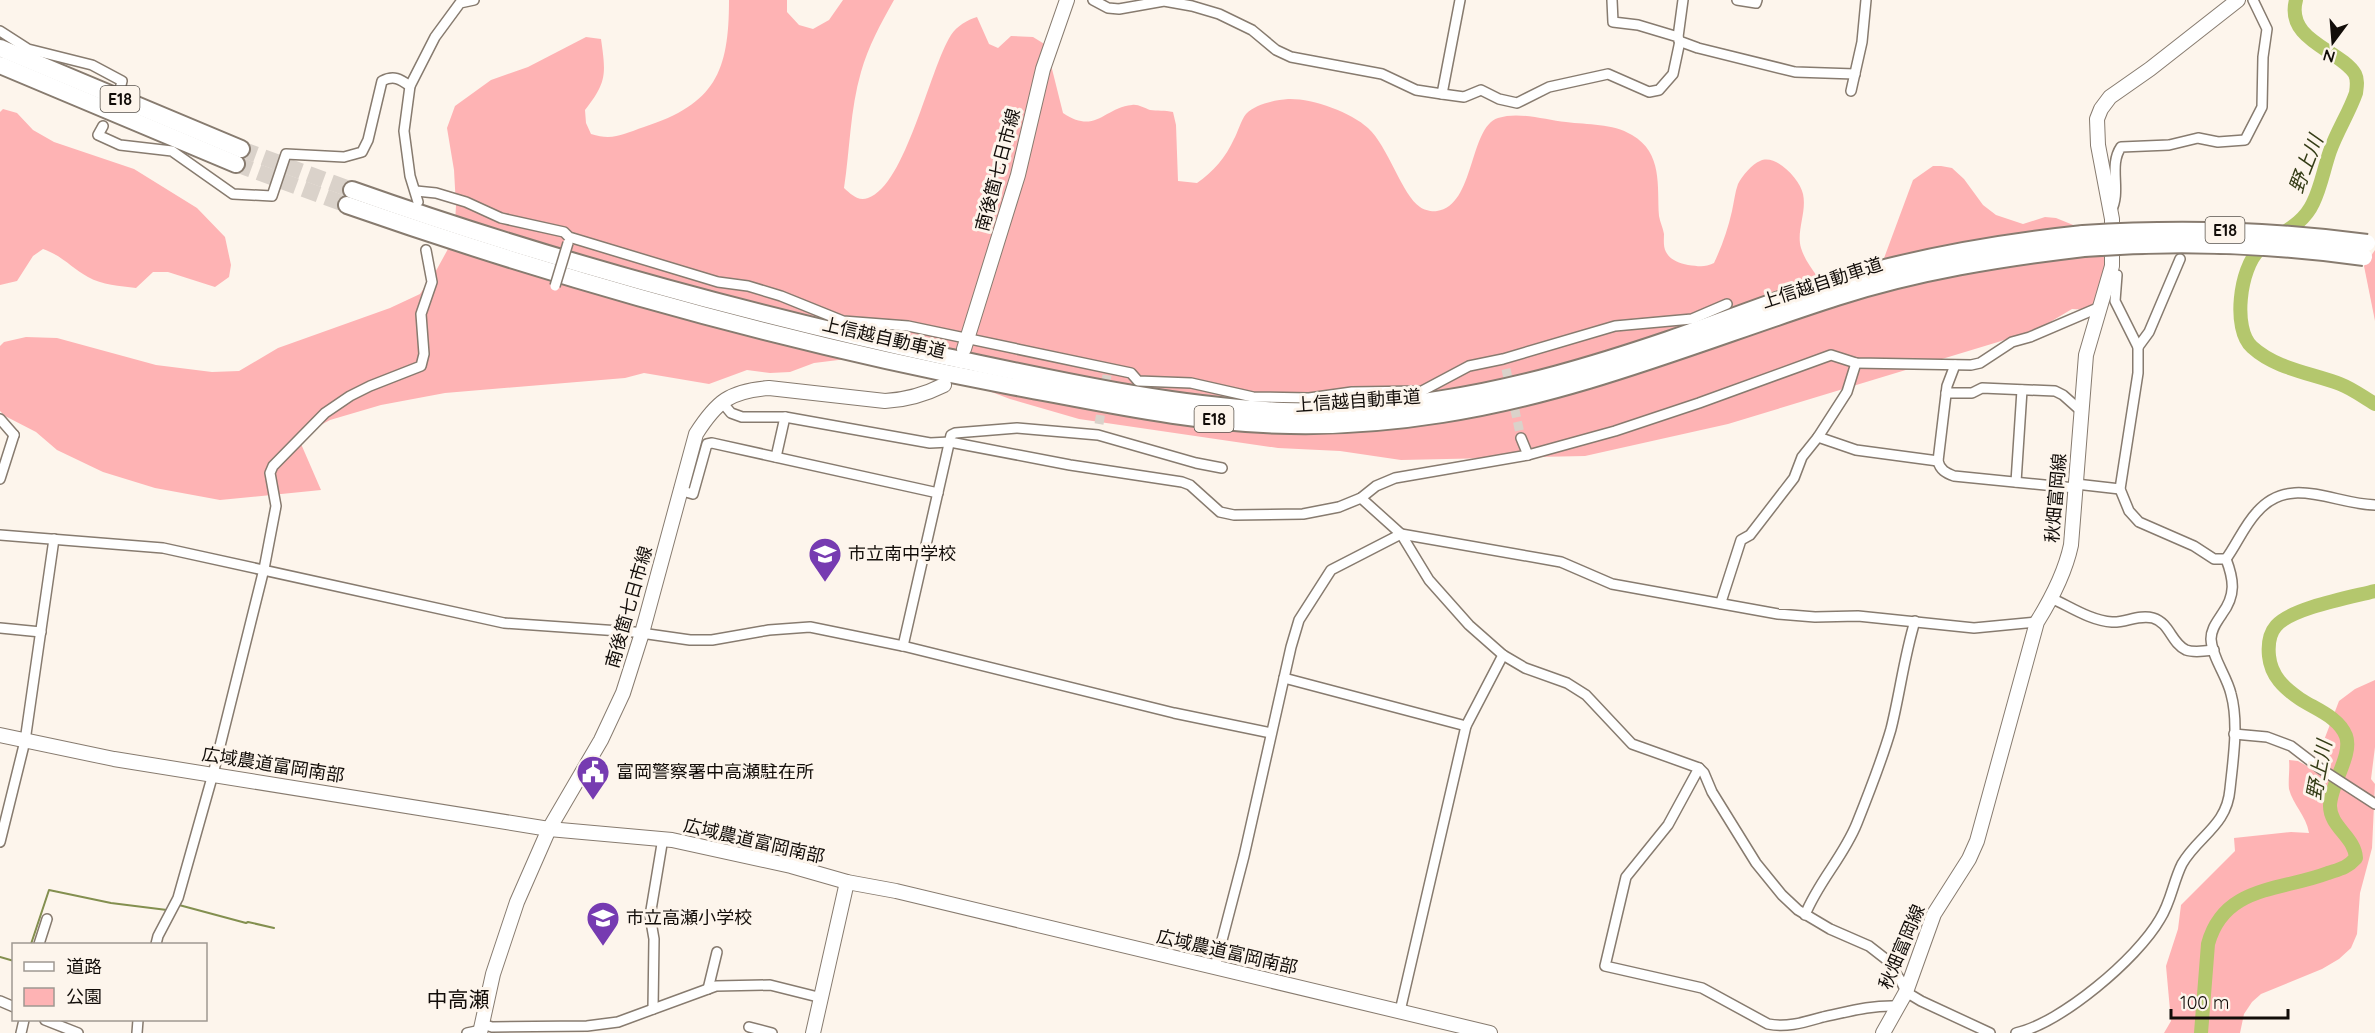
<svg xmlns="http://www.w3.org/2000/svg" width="2375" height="1033" viewBox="0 0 2375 1033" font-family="Quicksand,'Noto Sans JP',sans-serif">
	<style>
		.green { fill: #feb3b4 }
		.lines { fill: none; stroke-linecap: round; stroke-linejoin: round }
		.stream { stroke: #838f4f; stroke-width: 2 }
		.river { stroke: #b4c76d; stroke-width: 14 }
		.street-tunnel { stroke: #dad2ca; stroke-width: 9; stroke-dasharray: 9 4.5; stroke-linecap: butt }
		.highway-tunnel { stroke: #dad2ca; stroke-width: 16; stroke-dasharray: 16 8; stroke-linecap: butt }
		.street-casing { stroke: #877b6f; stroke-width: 12 }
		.secondary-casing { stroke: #877b6f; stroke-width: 16 }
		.highway-casing { stroke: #877b6f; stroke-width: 20 }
		.street { stroke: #fff; stroke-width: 9 }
		.secondary { stroke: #fff; stroke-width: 14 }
		.highway { stroke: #fff; stroke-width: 16 }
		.street-bridge-casing { stroke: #877b6f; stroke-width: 12; stroke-linecap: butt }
		.highway-bridge-casing { stroke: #877b6f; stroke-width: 20; stroke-linecap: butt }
		.street-bridge { stroke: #fff; stroke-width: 9 }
		.highway-bridge { stroke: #fff; stroke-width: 16 }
		.labels { text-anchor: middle; stroke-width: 6; stroke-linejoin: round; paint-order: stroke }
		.shield { fill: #fdf5ec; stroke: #58534d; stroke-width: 1.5 }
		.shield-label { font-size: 16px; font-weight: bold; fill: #120d09 }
		.street-label { font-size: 18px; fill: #120d09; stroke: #fdf5ec }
		.poi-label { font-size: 18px; fill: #120d09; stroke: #fdf5ec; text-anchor: start }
		.water-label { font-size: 20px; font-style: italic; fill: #353d17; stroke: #fdf5ec }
		.quarter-label { font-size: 21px; fill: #120d09; stroke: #fdf5ec }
	</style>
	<rect width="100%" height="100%" fill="#fdf5ec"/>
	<g class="green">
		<path d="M729,0h58v12l12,13 14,4 16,-9 14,-20h51c-13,23 -26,47 -33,72 -11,38 -11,77 -17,116 7,6 14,14 24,10 38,-13 61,-128 83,-163 6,-9 16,-15 26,-18l12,27 9,4 13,-12 22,1 13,8 17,68c33,22 40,-5 69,-8 6,-1 12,3 18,5 7,1 15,0 23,2l3,13 2,56 19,2c16,-11 29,-26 37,-44 4,-7 7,-19 12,-25 9,-10 29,-14 42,-15 23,-1 63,13 80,29 20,18 34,67 52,79 4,3 12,5 17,4 38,-5 32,-84 61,-93 21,-7 47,2 68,4 22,3 46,1 66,13 31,18 25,51 27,81 1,6 4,12 5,18 0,5 -1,13 2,18 4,8 13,11 22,13 10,1 16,3 26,-2 8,-17 14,-34 18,-52 2,-9 3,-19 6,-27 4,-8 14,-20 22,-23 16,-8 40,19 43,33 4,18 -7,37 -2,54 3,10 10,20 16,28l15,5 48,-12 33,-89 20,-14h8l11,2 12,11 19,26 13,10 27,9 22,-7 11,1 32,13 23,26 2,25 -23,28 -18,-1 -32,19 -42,14 -270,82 -143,32 -184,4 -61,-9 -62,-3 -199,-29 -69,-20 -37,-14 -38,-6 -7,-17 -41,-8 -73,9 -24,9 -20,1 -23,-3 -38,14 -65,-11 -19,5 -180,15 -64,12 -51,15 -32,17 23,53 -101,10 -65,-12 -52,-16 -46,-22 -21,-18 -31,-16 -5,-5v-65l4,-4 22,-5 31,1 99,27 56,7 27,-1 39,-23 112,-40 30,-14 17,-25 17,-31 2,-32 -2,-36 -7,-42 8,-22 36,-26 37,-13 58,-30 15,2c5,35 6,43 -16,71l1,13 5,11c22,7 32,0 53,-7 71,-23 85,-55 85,-127z"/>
		<path d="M3,109l14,4 16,17 21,12 80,27 63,39 28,29 6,28 -2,12 -14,10 -47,-15h-15l-17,16c-16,-2 -34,-3 -48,-11 -16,-9 -27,-22 -45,-28l-10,7 -16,25 -17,4v-173z"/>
		<polygon points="2375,250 2375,321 2364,266"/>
		<path d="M2375,680v67l-4,32 4,5 -3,64 -12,45 -3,41 -6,14 -12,11 -17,10 -61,25 -9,8 -8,12 -4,19h-76l7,-12 -5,-55 12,-37 3,-24 54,-54 -1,-13 57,-6 18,1c-3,-18 -16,-28 -20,-44 -1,-9 1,-20 0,-29l9,1 22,12 5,-10 -4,-15 18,-47 16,-12z"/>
	</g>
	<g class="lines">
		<g class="stream">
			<polyline points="179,905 246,923 248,922 274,928"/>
			<polyline points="31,944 49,890 111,903 167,910"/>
			<polyline points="0,957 14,961"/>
		</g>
		<g class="river">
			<path d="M2296,0c-11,41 45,50 59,74 3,6 2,12 1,19 -7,20 -19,38 -26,58 -6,17 -9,36 -17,52 -11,24 -36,31 -54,47 -19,18 -27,79 -7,97 24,22 59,26 88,37 13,5 23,13 35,20"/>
			<path d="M2201,1033l7,-89c16,-59 73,-53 120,-71 12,-4 19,-5 28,-15 -1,-21 -26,-31 -26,-52 0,-21 23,-51 16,-70 -7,-19 -31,-27 -46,-37 -16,-11 -29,-23 -31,-43 -1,-10 0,-22 7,-30 15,-18 76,-29 99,-35"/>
		</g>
		<g class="street-tunnel">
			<polyline points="1506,369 1521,438"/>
			<polyline points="1099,424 1107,375"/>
		</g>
		<g class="highway-tunnel">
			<polyline points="241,149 352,190"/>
			<polyline points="236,164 347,205"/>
		</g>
		<g class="street-casing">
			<g id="street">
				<polyline points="1093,0 1108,8 1119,9 1164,1 1192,6 1219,14 1252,30 1276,50 1291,57 1382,74 1416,90 1442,94 1460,0"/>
				<polyline points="1612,0 1613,22 1638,25 1678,37 1679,41 1698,48 1795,72 1855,74"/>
				<polyline points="1737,0 1756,3 1757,0"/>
				<polyline points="0,31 28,49 92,65 122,81 120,89"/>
				<polyline points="1678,37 1683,0"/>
				<polyline points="1851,91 1862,42 1866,0"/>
				<polyline points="1442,94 1464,97 1481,90 1499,99 1517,103 1549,87 1608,74 1649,92 1659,90 1673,74 1680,41"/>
				<path d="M103,126l-5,9 22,10 52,6 61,43 39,2 14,-42 58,3 18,-5 6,-12 14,-59c12,-6 18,-2 28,5"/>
				<polyline points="416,191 436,193 466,202 501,218 564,232 569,237 718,282 748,286 781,296 843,321 908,326 1131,373 1138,381 1191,383 1253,397 1309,398 1352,392 1422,391 1469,366 1503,359 1615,326 1692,319 1727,304"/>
				<polyline points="418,202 410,176 404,131 410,86 435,37 460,3 474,0"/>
				<path d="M2111,211c11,-20 -3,-45 10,-64l48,-2 29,-7 20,4 27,-2 17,-33 1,-50 4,-28 -14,-29"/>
				<polyline points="2111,274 2117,275 2115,301 2138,347 2138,373 2120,489 2129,511 2139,522 2194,546 2214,559 2226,559"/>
				<polyline points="2138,347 2149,332 2180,259"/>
				<path d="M1955,365l-8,21 -9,75c2,9 8,12 16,15l121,12"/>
				<polyline points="1946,393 1972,393 1982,388 2055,391 2063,395 2081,411"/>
				<polyline points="721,401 731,413 742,417 785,417 930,443 950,442 1070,465 1182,482 1190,485 1220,512 1234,515 1303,514 1339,507 1361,498 1376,486 1395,478 1528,455 1615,431 1699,403 1831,355 1856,363 1971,365 1980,363 2012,342 2030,337 2100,307"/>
				<polyline points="0,419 14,435"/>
				<polyline points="1818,437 1856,450 1938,461"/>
				<polyline points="1521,438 1528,455"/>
				<polyline points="776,457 785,417"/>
				<polyline points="0,479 14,435"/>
				<polyline points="2016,482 2022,390"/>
				<polyline points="2076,484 2120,489"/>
				<polyline points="679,490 693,494 707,444 712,443 938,493"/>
				<polyline points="1361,498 1401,534 1429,580 1469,625 1503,655 1525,668 1567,683 1586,695 1632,744 1699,768 1704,773 1712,792 1756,863 1782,895 1798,910 1830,929 1869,946 1887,960 1901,981 1906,992 1921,1001 1990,1033"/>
				<polyline points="0,535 163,548 504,623 634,632 690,640 712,640 769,630 810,627 903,646 1174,713 1271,733"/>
				<path d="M2226,559c11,-15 18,-33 31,-47 33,-38 76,-8 118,-7"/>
				<path d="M2051,598c18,8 40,23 61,24 13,1 27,-8 41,-4 17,5 18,25 33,32 8,3 20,1 28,0"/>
				<polyline points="1721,602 1741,540 1750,535 1794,478 1802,457 1818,437 1847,392 1856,363"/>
				<polyline points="0,628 41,632"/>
				<polyline points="903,646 951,435 955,433 1017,428 1098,435 1196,463 1222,468"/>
				<polyline points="1284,678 1466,726"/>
				<polyline points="2234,734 2267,737 2291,746 2321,769 2375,804"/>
				<path d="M1699,768l-31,57 -42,52 -21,89 97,22 66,36c19,4 37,-2 55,-7 24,-5 48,-12 73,-11"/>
				<polyline points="0,842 25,741 54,539"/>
				<path d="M1805,915c13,-33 39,-59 52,-92 12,-30 25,-63 34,-94 9,-36 13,-72 24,-108"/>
				<polyline points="39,944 47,919"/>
				<polyline points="156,944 158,936 178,898 213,774 264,569 276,506 270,473 273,466 325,413 350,396 370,386 421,366 424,354 421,314 432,282 426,250"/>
				<polyline points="1215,967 1244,856 1291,647 1299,620 1331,570 1401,534 1561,562 1612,584 1778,614 1815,617 1858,616 1974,628 2037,622"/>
				<polyline points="708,989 717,952"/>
				<polyline points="0,1001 14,1007"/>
				<polyline points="653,1009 654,939 650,916 663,838"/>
				<polyline points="1400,1011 1466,726 1503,655"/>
				<polyline points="45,1020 78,1033"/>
				<polyline points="482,1024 492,1027 587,1026 618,1022 716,986 770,985 822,998"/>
				<polyline points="749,1027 772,1033"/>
				<polyline points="21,1033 24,1020"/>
				<polyline points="137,1033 138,1020"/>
				<polyline points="467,1033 481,1030"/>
				<path d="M2016,1033c45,-10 121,-74 144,-114 11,-17 13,-37 22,-55 16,-28 45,-38 48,-75 3,-29 9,-66 1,-95 -4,-18 -19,-36 -20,-55 0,-10 6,-17 11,-25 14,-19 12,-34 4,-55"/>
			</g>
		</g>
		<g class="secondary-casing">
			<g id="secondary">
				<polyline points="964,349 1018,175 1043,69 1067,0"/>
				<polyline points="0,735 114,759 549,829 672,840 791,866 847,882 896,891 1490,1033"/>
				<path d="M480,1033l13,-59 24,-72 32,-73 52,-89 22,-47 19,-60 54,-199c21,-33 34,-43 73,-46l116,13c22,-1 39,-6 59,-16"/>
				<polyline points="813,1033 847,882"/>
				<path d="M1883,1033l23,-41 28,-78 35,-55 8,-18 60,-219c15,-24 28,-49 34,-77l15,-190 26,-89v-47l-14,-74 -1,-26 4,-10 9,-12 40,-28 88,-69"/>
			</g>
		</g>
		<g class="highway-casing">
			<g id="highway">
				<polyline points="0,48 241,149"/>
				<polyline points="0,65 236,164"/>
				<path d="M352,190c195,69 394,123 595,167 110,23 223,49 336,54 53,2 107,-3 160,-12 77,-12 151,-34 225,-59 54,-18 106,-40 160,-56 83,-26 169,-41 255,-50"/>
				<path d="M347,205c215,75 435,137 659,180 93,17 189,39 284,40 51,1 102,-3 152,-11 137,-21 264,-75 395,-117 81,-26 163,-39 247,-49"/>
			</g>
		</g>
		<use href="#street" class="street"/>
		<use href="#secondary" class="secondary"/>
		<use href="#highway" class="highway"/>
		<g class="street-bridge-casing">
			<polyline id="street-bridge" points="555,286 568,243"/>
		</g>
		<g class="highway-bridge-casing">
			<g id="highway-bridge">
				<path d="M2083,234c96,-6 189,-4 284,9"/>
				<path d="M2084,248c94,-7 186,-4 280,9"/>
			</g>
		</g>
		<use href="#street-bridge" class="street-bridge"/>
		<use href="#highway-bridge" class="highway-bridge"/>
	</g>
	<defs>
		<g id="school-pin" transform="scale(1.725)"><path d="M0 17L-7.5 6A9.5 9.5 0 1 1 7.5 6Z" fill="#763bb1" stroke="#fdf5ec"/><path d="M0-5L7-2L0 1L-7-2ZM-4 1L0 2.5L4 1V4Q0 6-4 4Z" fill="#fff"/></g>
		<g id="civic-pin" transform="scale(1.725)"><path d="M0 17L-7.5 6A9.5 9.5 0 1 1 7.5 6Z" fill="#763bb1" stroke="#fdf5ec"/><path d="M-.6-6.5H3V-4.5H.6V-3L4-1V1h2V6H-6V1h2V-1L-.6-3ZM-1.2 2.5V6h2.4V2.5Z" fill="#fff"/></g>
	</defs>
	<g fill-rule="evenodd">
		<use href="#school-pin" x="825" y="554"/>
		<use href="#civic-pin" x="593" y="772"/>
		<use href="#school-pin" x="603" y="918"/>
	</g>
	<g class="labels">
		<g class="shield">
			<rect x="100.5" y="86" width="39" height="26" rx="4.5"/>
			<rect x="2205.5" y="217" width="39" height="26" rx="4.5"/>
			<rect x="1194.5" y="406" width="39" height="26" rx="4.5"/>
		</g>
		<g class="shield-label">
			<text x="120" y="105">E18</text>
			<text x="2225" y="236">E18</text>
			<text x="1214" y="425">E18</text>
		</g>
		<g class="street-label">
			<text transform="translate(998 170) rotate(-75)" y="6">南後箇七日市線</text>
			<text transform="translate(1822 283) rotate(-18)" y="6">上信越自動車道</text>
			<text transform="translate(884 338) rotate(13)" y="6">上信越自動車道</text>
			<text transform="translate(1358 401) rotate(-4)" y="6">上信越自動車道</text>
			<text transform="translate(2056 498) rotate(-85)" y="6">秋畑富岡線</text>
			<text transform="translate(629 607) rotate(-74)" y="6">南後箇七日市線</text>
			<text transform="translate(273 765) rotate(9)" y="6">広域農道富岡南部</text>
			<text transform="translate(754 841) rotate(13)" y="6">広域農道富岡南部</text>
			<text transform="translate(1902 947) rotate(-67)" y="6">秋畑富岡線</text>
			<text transform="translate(1227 952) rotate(13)" y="6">広域農道富岡南部</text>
		</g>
		<g class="poi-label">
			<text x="848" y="560">市立南中学校</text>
			<text x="616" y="778">富岡警察署中高瀬駐在所</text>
			<text x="626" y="924">市立高瀬小学校</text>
		</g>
		<g class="water-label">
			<text transform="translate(2306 164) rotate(-69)" y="7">野上川</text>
			<text transform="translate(2319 770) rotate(-79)" y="7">野上川</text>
		</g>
		<g class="quarter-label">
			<text x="458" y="1007">中高瀬</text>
		</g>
	</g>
	<rect x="12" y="943" width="195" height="78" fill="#fdf5ec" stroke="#9f9891" stroke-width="1.5"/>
	<rect x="24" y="962" width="30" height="9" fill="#ffffff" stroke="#9f9891" stroke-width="1.5"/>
	<text x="66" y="973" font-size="18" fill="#120d09">道路</text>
	<rect x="24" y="988" width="30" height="18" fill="#feb3b4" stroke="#9f9891" stroke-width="1.5"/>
	<text x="66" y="1003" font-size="18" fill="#120d09">公園</text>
	<g transform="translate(2333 42) rotate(196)" stroke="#fdf5ec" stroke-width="4.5" paint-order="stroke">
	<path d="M0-4.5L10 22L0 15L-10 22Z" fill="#120d09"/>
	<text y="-9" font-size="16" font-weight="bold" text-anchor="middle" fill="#120d09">N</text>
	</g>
	<path d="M2171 1009v9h117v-9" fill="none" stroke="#120d09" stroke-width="3"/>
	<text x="2180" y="1009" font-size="18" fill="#120d09" stroke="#fdf5ec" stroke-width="4.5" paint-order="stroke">100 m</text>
</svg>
